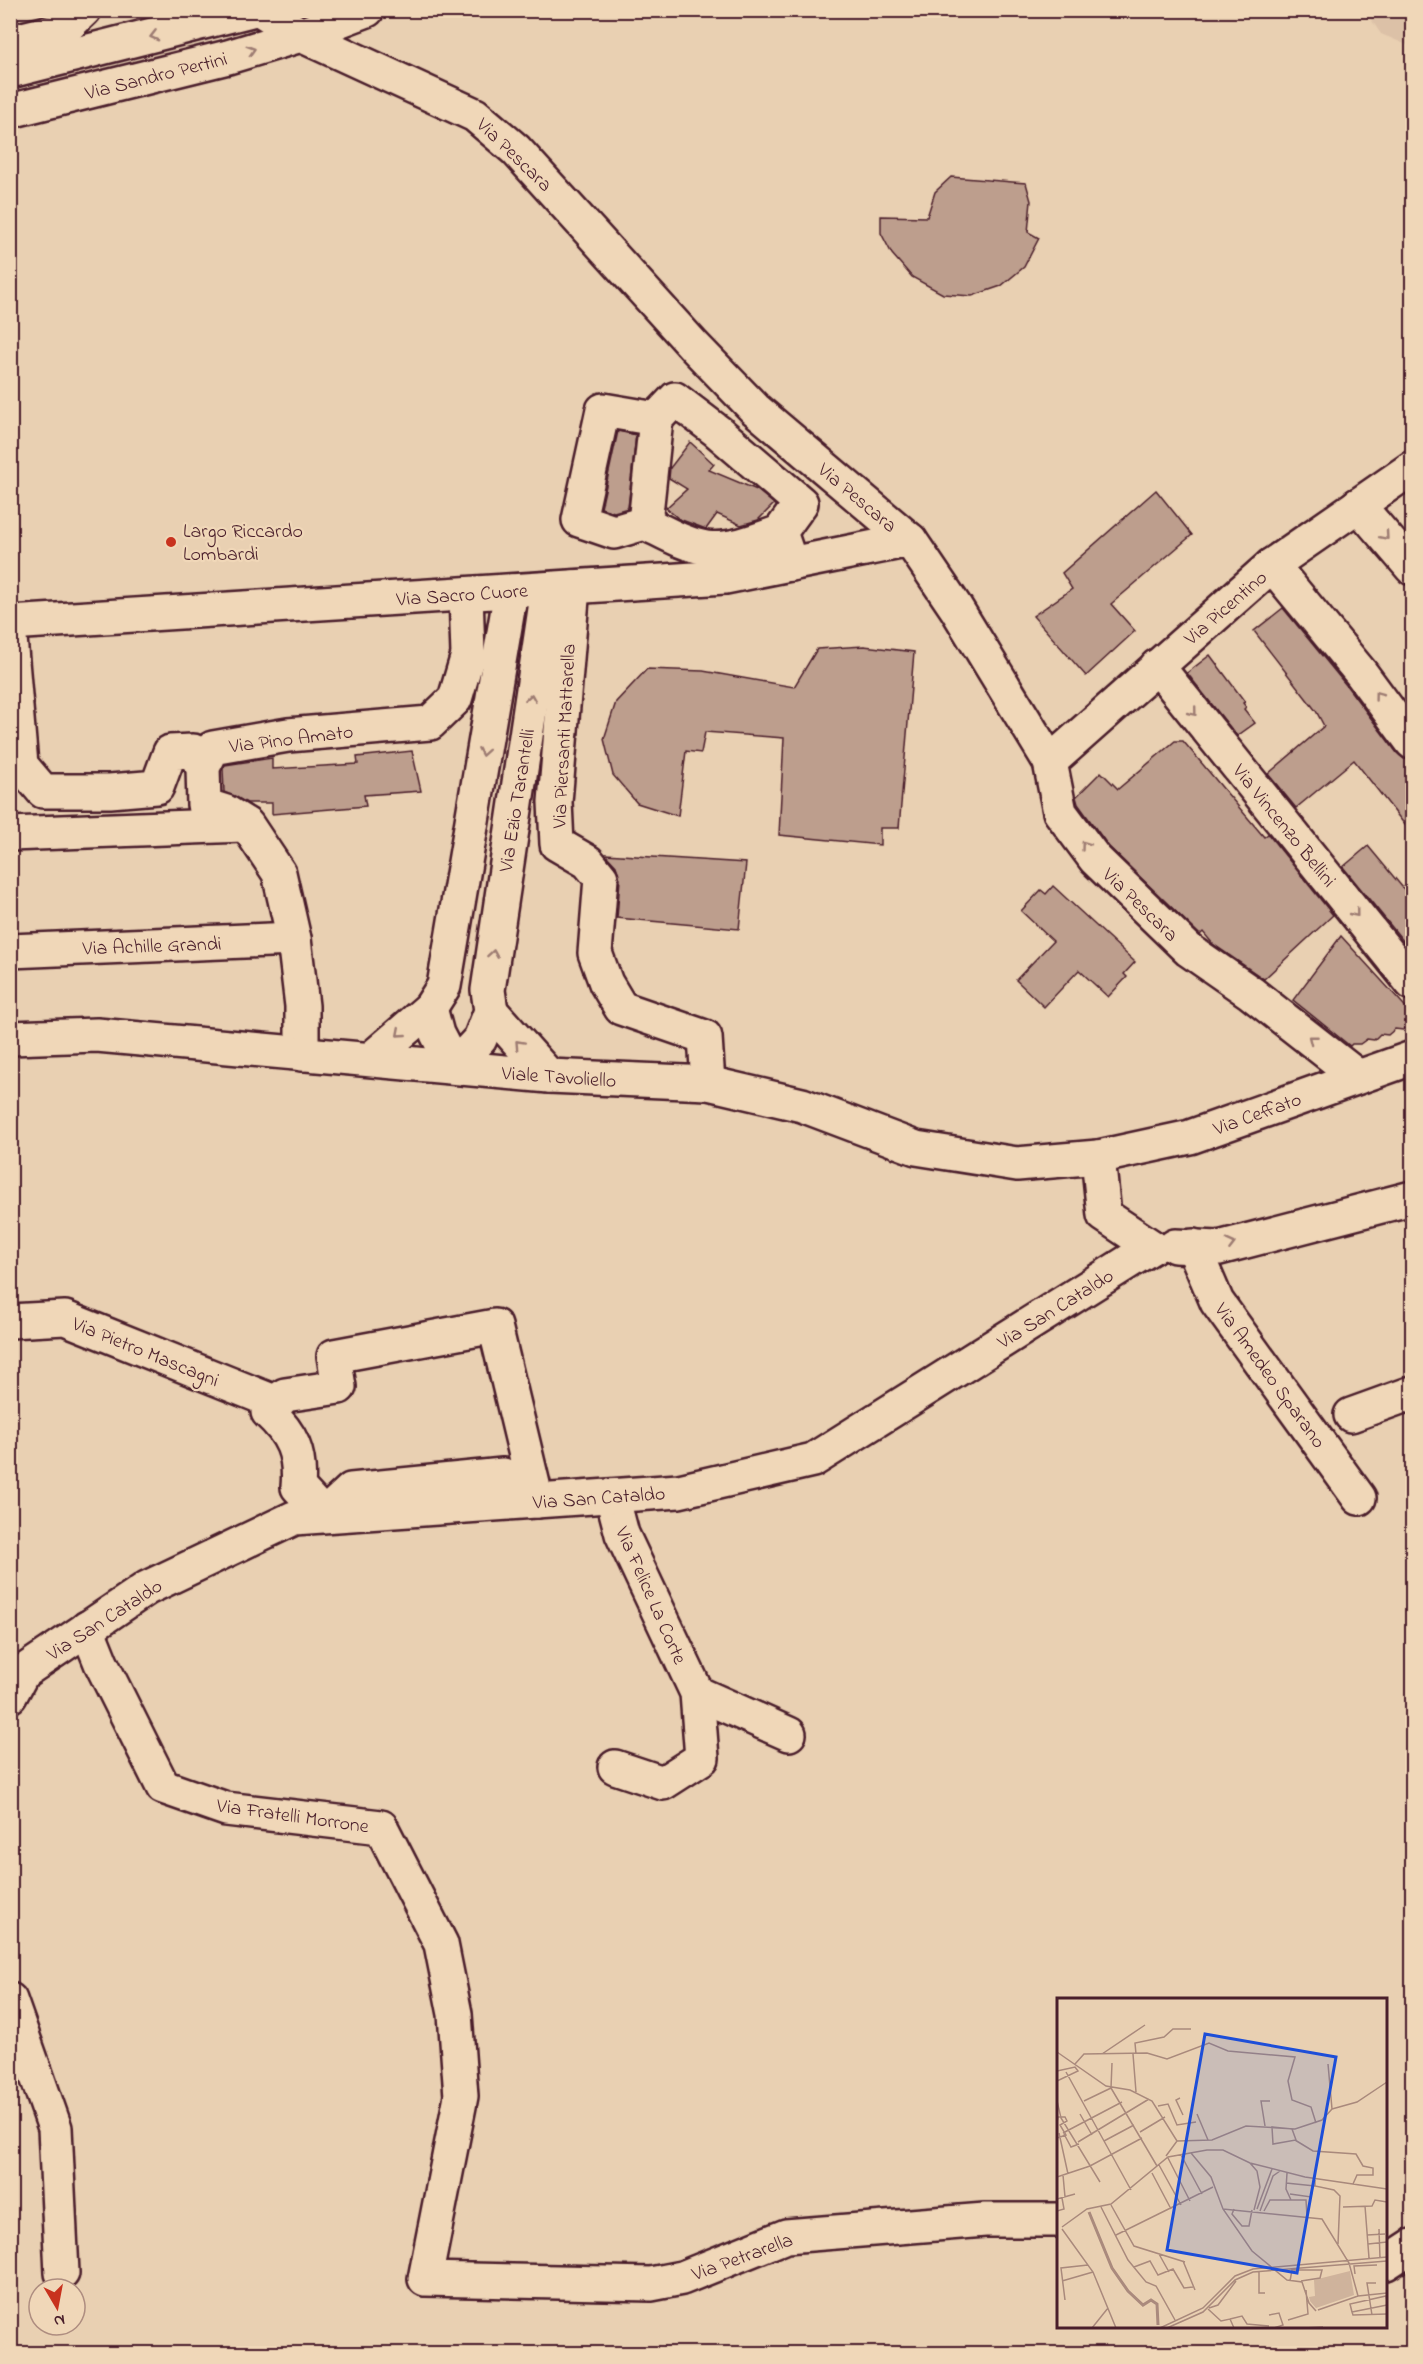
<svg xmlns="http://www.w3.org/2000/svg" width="1423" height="2364" viewBox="0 0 1423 2364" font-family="'Indie Flower',sans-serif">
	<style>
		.built { fill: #dcc1a7 }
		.building { fill: #bd9e8d; stroke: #4a1f2b; stroke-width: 1.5 }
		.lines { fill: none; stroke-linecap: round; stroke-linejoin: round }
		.minor-casing { stroke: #4a1f2b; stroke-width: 38 }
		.major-casing { stroke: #4a1f2b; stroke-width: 38 }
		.minor { stroke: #f0d7b8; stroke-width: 33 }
		.major { stroke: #f0d7b8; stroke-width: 33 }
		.oneway { stroke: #9d7b72 }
		.poi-dot { fill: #c8321e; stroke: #f0d7b8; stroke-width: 2 }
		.labels { text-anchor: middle; stroke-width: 4.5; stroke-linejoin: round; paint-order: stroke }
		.street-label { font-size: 20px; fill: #4a1f2b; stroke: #f0d7b8 }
		.poi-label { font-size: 20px; fill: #4a1f2b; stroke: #f0d7b8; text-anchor: start }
		.inset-river { fill: none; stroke: #aa8a7d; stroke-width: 3 }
		.inset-road { fill: none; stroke: #a9897c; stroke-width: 1.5 }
		.view { fill: #1d4ed8; fill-opacity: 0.15; stroke: #1d4ed8; stroke-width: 3 }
		.inset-edge { fill: none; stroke: #4a1f2b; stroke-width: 3 }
	</style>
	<rect width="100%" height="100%" fill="#e9d0b2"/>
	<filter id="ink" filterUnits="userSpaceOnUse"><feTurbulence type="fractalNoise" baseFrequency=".0167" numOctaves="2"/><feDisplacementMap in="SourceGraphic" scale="12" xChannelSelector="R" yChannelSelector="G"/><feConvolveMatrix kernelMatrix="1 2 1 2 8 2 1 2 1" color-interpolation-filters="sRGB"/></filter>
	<g filter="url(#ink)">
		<polygon class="built" points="1383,11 1412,11 1412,47 1381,34 1370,18"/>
		<g class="building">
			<polygon points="951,177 1026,183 1031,201 1028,232 1039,238 1024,267 1001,286 972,296 943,294 912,277 892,254 881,233 881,216 927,217 935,192"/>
			<polygon points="618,431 636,435 628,508 614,512 601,508"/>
			<polygon points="690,442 714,464 709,470 757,490 774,504 758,520 741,525 717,514 706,529 679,519 666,508 687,489 669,478 670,468"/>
			<polygon points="1156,490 1192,535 1111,604 1135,631 1086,676 1033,616 1072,589 1062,573"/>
			<polygon points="1283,608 1346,685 1397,753 1404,759 1413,760 1413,835 1354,760 1296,808 1268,774 1324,726 1316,711 1254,631"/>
			<polygon points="864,646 914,652 899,828 880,828 880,845 779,835 784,738 705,732 701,753 686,751 678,816 637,803 613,775 604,739 616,702 647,669 703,671 794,687 817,649"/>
			<polygon points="1210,655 1245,702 1243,703 1246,707 1244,709 1255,723 1237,736 1187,673"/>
			<polygon points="1175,741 1183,741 1264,837 1268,834 1333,915 1264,979 1213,944 1203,932 1200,935 1109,847 1078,804 1076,797 1101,772 1118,789"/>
			<polygon points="412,751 421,791 364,795 366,806 272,814 272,803 247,803 224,792 223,769 225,765 272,758 272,769 358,764 357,757"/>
			<polygon points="1368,846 1413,900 1413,953 1343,867"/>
			<polygon points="605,854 746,863 739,929 617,918 620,879 616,866"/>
			<polygon points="1053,886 1135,962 1124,974 1127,977 1108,997 1079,970 1044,1007 1016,980 1053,941 1021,911 1041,890 1046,894"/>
			<polygon points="1341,936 1413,1015 1413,1021 1403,1030 1395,1029 1388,1035 1380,1034 1374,1040 1367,1039 1360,1044 1352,1044 1350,1046 1293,1000"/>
		</g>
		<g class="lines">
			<g class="minor-casing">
				<g id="minor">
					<polyline points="261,10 301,35 475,115 516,150 694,346 755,409 910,540 956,608 1050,762 1060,812 1095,859 1189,950 1251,993 1357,1076"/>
					<polyline points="10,42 64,29 84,10"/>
					<polyline points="10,71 251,10"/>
					<polyline points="10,111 228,57 301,35 367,10"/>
					<polyline points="1358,505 1412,568"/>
					<polyline points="645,523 656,419"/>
					<path d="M780,532c-22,8 -49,19 -73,16 -22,-3 -43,-16 -62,-25l-31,9 -35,-12 24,-110 53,9 19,-20 42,32 84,72 -21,29 11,32"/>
					<polyline points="1272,565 1361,673 1412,742"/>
					<polyline points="573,587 555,802 557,844 588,862 601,878 595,953 606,983 621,1008 705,1037 708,1083"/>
					<polyline points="10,623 725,577 910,540"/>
					<polyline points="10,638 21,765 43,791 110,791 157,787 170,752 193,751 203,767"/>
					<polyline points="1157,666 1412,983"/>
					<polyline points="1050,762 1272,565 1412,468"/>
					<polyline points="10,834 243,825"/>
					<polyline points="10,951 294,939"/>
					<polyline points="430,1008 437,1034 454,1067 480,1039 491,1011 488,990 548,589"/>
					<polyline points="491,1011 549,1076"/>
					<polyline points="302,1054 302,1006 294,939 279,873 247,825 226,812 204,805 203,767 213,748 288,735 430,723 455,699 468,655 466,594"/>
					<polyline points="371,1059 430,1008 444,986 511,591"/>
					<polyline points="1098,1157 1104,1215 1152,1247"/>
					<polyline points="1175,1246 1219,1248 1412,1198"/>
					<polyline points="1193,1246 1217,1302 1359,1498"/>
					<polyline points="10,1321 65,1318 277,1403"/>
					<path d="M495,1326l42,175 -34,-26 -152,15 -27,25 -26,-28c3,-33 -6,-53 -30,-75l17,-17 54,-8 -5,-31z"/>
					<polyline points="1351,1415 1412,1393"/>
					<polyline points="612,1496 622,1534 697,1693 702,1758 663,1783 615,1767"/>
					<polyline points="87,1628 101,1663 163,1787 226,1809 381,1827 441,1944 455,2014 461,2096 425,2279 651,2284 682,2278 786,2236 985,2220 1058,2220"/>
					<polyline points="697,1693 789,1734"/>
					<polyline points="10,1696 23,1672 147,1588 294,1518 679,1491 813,1460 1152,1247"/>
					<polyline points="10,2000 55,2128 62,2273"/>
					<polyline points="1386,2263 1412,2246"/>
				</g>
			</g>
			<g class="major-casing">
				<polyline id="major" points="10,1038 97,1035 549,1076 708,1083 802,1105 916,1148 1017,1164 1098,1157 1190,1137 1412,1058"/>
			</g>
			<use href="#minor" class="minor"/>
			<use href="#major" class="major"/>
		</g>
		<defs><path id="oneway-chevron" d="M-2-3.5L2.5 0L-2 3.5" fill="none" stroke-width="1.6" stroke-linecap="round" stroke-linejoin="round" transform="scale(1.5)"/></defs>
		<g class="oneway">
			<use href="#oneway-chevron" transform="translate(154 36) rotate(166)"/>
			<use href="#oneway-chevron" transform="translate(251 50) rotate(-17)"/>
			<use href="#oneway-chevron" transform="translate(1385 536) rotate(49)"/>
			<use href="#oneway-chevron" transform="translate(1378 695) rotate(-127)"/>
			<use href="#oneway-chevron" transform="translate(531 698) rotate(-81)"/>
			<use href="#oneway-chevron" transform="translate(1193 712) rotate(51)"/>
			<use href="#oneway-chevron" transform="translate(483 752) rotate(100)"/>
			<use href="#oneway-chevron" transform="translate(1085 845) rotate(-126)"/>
			<use href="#oneway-chevron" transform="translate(1355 913) rotate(51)"/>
			<use href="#oneway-chevron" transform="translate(493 954) rotate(-81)"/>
			<use href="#oneway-chevron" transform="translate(400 1033) rotate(139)"/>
			<use href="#oneway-chevron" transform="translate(1312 1039) rotate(-142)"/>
			<use href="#oneway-chevron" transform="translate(519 1044) rotate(-133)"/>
			<use href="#oneway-chevron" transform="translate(1231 1244) rotate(-14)"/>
		</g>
	</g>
	<circle class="poi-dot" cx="171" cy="542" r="6"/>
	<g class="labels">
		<g class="street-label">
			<text transform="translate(156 75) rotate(-14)" y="7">Via Sandro Pertini</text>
			<text transform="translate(515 154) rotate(44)" y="7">Via Pescara</text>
			<text transform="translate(858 497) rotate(40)" y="7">Via Pescara</text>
			<text transform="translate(462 594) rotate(-4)" y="7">Via Sacro Cuore</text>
			<text transform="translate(1225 607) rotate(-41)" y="7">Via Picentino</text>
			<text transform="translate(563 736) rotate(-87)" y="7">Via Piersanti Mattarella</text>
			<text transform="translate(291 738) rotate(-7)" y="7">Via Pino Amato</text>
			<text transform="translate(516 800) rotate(-81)" y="7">Via Ezio Tarantelli</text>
			<text transform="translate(1285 825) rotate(51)" y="7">Via Vincenzo Bellini</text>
			<text transform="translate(1141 904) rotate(44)" y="7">Via Pescara</text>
			<text transform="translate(152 945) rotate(-2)" y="7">Via Achille Grandi</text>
			<text transform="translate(559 1076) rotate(4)" y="7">Viale Tavoliello</text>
			<text transform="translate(1257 1113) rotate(-20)" y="7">Via Ceffato</text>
			<text transform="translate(1055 1308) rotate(-32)" y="7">Via San Cataldo</text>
			<text transform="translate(146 1351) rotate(22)" y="7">Via Pietro Mascagni</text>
			<text transform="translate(1271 1375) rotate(54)" y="7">Via Amedeo Sparano</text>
			<text transform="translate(599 1497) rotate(-4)" y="7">Via San Cataldo</text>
			<text transform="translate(652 1595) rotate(66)" y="7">Via Felice La Corte</text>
			<text transform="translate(104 1619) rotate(-33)" y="7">Via San Cataldo</text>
			<text transform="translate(293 1815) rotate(8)" y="7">Via Fratelli Morrone</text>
			<text transform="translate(742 2256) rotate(-20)" y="7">Via Petrarella</text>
		</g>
		<g class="poi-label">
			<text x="183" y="537">Largo Riccardo<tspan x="183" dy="23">Lombardi</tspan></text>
		</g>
	</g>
	<g transform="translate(1057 1998)">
		<rect width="330" height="330" fill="#e9d0b2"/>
		<path d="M293,273l4,24 -38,13 -6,-7 -1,-4 6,-1 -1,-16z" fill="#cfb39c"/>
		<path class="inset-river" d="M32,214l23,56 16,23 15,14 8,-5 6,4 1,21"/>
		<path class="inset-road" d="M0,54l49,34 24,4 22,11 25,40M45,56l43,-29M76,56l3,38M79,56l-1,-11 29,-6 9,-8h18M18,66l9,-10 63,-1 20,6 42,-16 19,8 67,6 -7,24 4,19 19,7 5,16M271,66l4,45M0,73l18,-4 3,4 -21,10M9,74l65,118M54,90l46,78M54,90l1,-25M123,100l-4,2 7,15M0,103l4,17 39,64M27,103l27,-13M101,108l10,-2 9,21 19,-3M275,111l25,-7 30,-20M23,116l12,21M140,116l11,26M0,124l1,-5h7l2,4 -7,4 6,10 -9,3M208,128l-4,-25h9M215,129l20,2 4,11 -23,4zM83,134l25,-15M2,135l9,41M6,135l59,-31M7,136l7,13 8,-3M238,142l18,11 43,3 7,12 10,2v7h-16l-4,9M47,143l30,-16M21,144l71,-43M134,155l20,24 12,32 29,42 35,29 15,2 7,21 7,8M124,157l21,39M109,158l11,-15 35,-1 34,-14 49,3 27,-9 10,-11M111,160l22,43M193,165l7,8 3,16 -6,23M102,167l22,40M95,175l19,36M6,177l2,22M0,179l33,-11 52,-28M258,180v8l19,4 6,6 -2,48M229,185l29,3M233,196l21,3 2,-11M0,201l18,-5M234,202h15l1,16M54,207l23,41 51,16M308,208l4,52M44,209l27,53 18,22 10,4 19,34M286,209l29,-1 3,-6 12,2M166,211l99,10 27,44 9,33M177,211l-2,5 10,12h7l3,-16M200,211l15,-40M0,213l7,-2 -2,-11M203,213l13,-35 7,-5M207,213l6,-11h21l-5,-11 1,-16M5,229l25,-18 24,-5 57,-47 39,-7h16l27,13 55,14 82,12M5,231l31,43 23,56M322,231l1,29M59,237l97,-48M310,237l18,-1M311,246l19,-2M102,256l10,18M126,263l12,29M77,269l16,-6 8,14 15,-6 11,19 9,-1M202,273v22h6M298,276l-1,-8 23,-1M5,283l31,-9M233,283l2,-11h30l-2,8 -19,3M8,302l-4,-32 27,-3M152,310l9,-3 18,-24M151,311l13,12 9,-2 4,9M261,312l40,-14 29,-3M295,314l-2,-8 36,-8 1,5M295,314l1,3 34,-1M295,314l35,-7M212,317l10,-2 4,12 -9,3M315,317l-5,-32h9M173,321l12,-3 5,8 22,2M231,322l20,-6 -2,-24M35,330l16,-20M103,330l43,-20 32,-32 18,-7 134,-12M110,330l36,-16 32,-32 18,-8 134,-11M246,330l20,-1"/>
		<path class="view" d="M148,36l131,23 -39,216 -130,-23z"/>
		<rect width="330" height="330" class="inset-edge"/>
	</g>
	<rect width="1423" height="2364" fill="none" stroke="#f0d7b8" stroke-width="36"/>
	<rect x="18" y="18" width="1387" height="2328" fill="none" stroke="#4a1f2b" stroke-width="2" filter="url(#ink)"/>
	<g transform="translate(57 2307) rotate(170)"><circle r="28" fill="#f0d7b8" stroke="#ae8d80" stroke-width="1.5"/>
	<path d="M0-4.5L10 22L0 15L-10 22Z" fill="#c8321e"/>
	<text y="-9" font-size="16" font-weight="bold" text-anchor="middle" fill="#4a1f2b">N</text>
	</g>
</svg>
